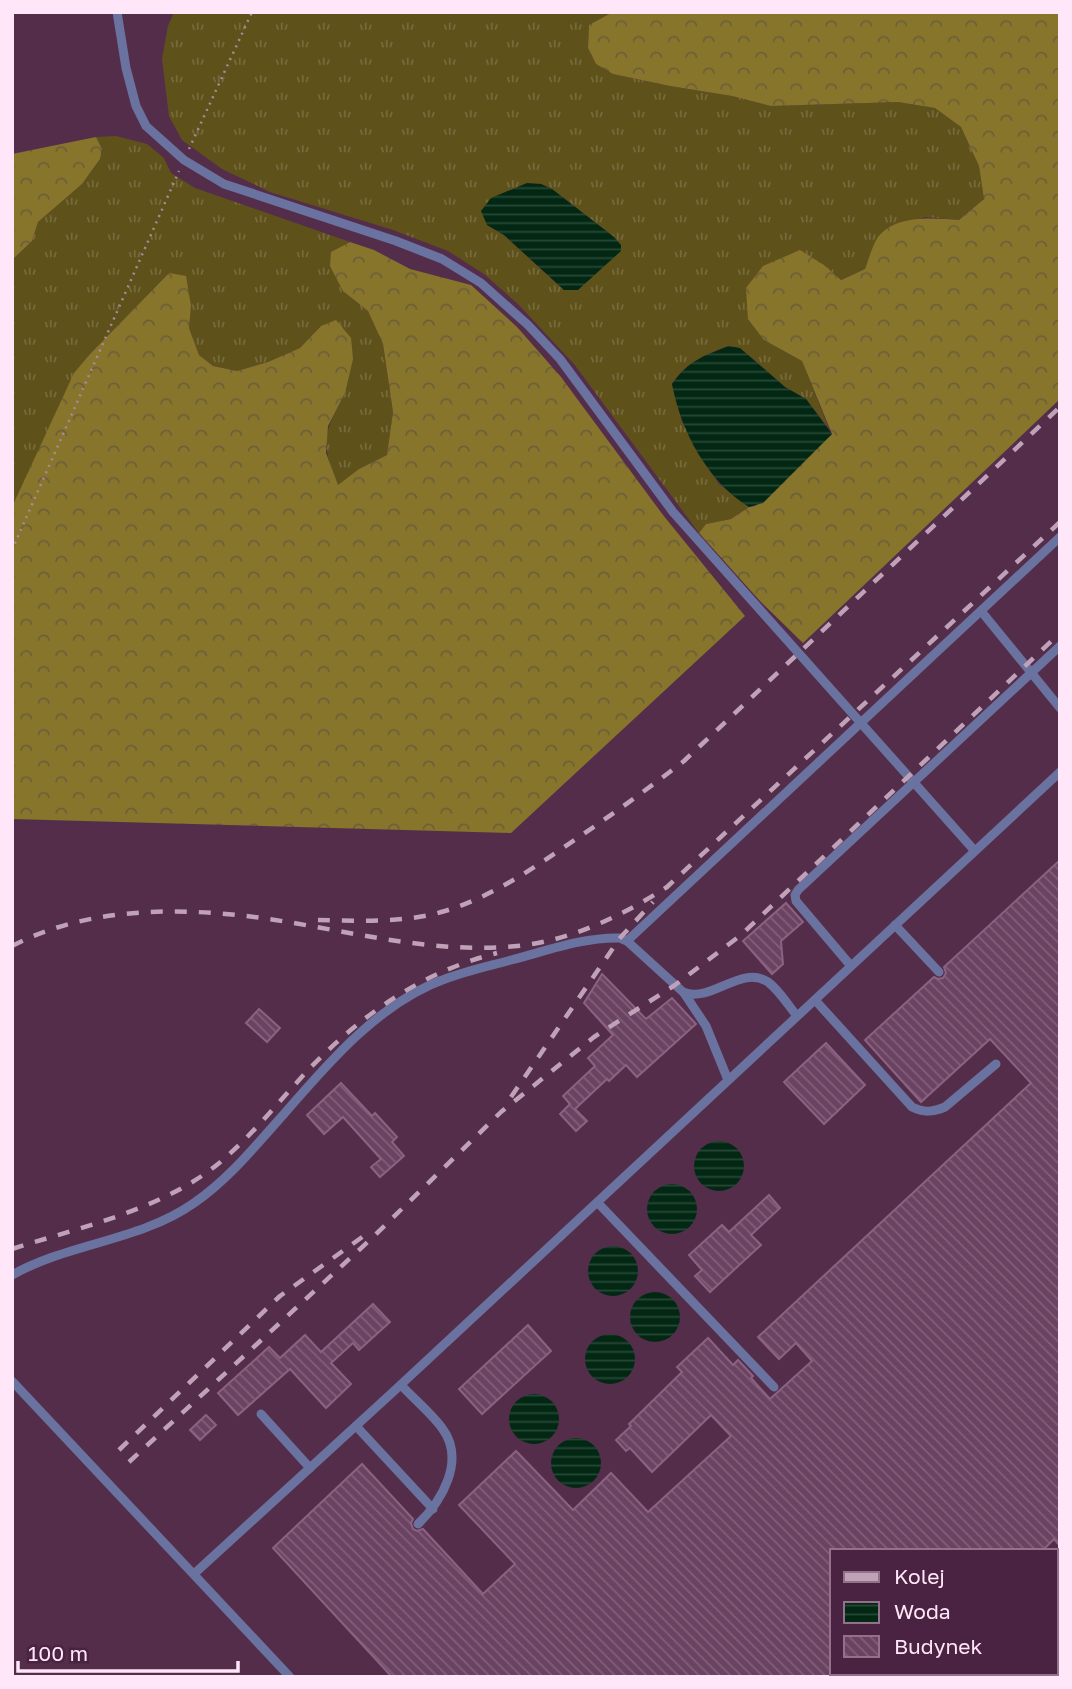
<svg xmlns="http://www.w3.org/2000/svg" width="1072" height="1689" viewBox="0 0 1072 1689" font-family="'Golos Text',sans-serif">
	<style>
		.grass { fill: url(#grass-tufts); fill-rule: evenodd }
		.forest { fill: url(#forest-crowns) }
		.water { fill: url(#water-rules) }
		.building { fill: url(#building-back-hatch); stroke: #8c6182; stroke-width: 2 }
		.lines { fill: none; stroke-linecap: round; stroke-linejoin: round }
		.path { stroke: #a989a1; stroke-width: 2.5; stroke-dasharray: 2 5; stroke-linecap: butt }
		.lane { stroke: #6a729f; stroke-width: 9 }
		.rail { stroke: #c0a2b8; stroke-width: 4.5; stroke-dasharray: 12 12; stroke-linecap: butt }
	</style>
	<defs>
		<pattern id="grass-tufts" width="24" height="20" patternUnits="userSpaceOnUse" patternTransform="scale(1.75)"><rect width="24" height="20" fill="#5f511a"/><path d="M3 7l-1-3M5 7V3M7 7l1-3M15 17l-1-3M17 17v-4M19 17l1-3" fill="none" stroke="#776a3c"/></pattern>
		<pattern id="forest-crowns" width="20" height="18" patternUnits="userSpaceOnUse" patternTransform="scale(1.75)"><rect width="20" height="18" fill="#87752c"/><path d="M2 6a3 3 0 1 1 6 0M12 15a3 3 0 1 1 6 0" fill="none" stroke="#6c5f3a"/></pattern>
		<pattern id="water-rules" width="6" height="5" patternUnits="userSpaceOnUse" patternTransform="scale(1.75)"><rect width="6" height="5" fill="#022814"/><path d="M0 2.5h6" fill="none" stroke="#284737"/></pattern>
		<pattern id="building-back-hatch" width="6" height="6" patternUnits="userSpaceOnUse" patternTransform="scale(1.75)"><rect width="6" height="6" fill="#6b4362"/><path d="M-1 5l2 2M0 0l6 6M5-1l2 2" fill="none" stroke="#815e79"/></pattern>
	</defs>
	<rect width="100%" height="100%" fill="#542d4b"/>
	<g class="grass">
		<path d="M174,12h447l-12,2 -20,11 -1,23 8,16 17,10 57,12 62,10 39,10 127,-4 37,6 26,19 18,39 5,33 -25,21 -34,-3 -46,19 -14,33 -25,11 -16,-15 -60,75 38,21 27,68 -23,-30 -21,-12 -32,-28 -25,-13c-25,10 -40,15 -56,38l10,38 19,34 18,28 30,23 -18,12 -25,5 -7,9 -125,-169 -56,-60 -34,-30 -36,-23 -55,-21 -123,-38 -48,-23 -40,-29 -13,-24 -7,-57 6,-33zM541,184l11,5 62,48 -50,53 -60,-55 -17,-10z"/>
		<path d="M116,136l31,8 17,14 7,15 24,15 155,54 -18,10 11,39 25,20 15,33 10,68 -6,43 -28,14 -22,17c-16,-46 -14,-51 8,-93l-24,-67 -21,22 -32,14 -31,9 -24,-5 -14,-11 -10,-27 2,-22 -22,-33 -78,80 -79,154v-247l20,-19 6,-19 44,-38 18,-25 2,-10 -6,-12z"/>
	</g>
	<g class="forest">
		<path d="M621,12h439v387l-257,244 -43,-42 -61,-68 7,-9 25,-5 18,-12 6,-1 77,-72 -30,-73 -38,-21 -16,-21 -2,-31 17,-22 37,-16 24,15 17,15 24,-11c4,-10 7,-23 13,-32 18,-23 56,-19 81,-17l25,-21 -5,-33 -18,-39 -26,-19 -37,-6 -127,4 -39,-10 -62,-10 -57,-12 -17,-10 -8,-16 1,-23 20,-11z"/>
		<polygon points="96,137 102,149 100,159 82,184 38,222 32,241 12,260 12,154"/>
		<polygon points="350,242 374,250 410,269 471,285 517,327 561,377 663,515 745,616 511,833 12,819 12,507 74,373 91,353 169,273 186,276 191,306 189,328 199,355 213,366 237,371 268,362 300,348 321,326 336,320 351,338 353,359 345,393 328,426 326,453 338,485 359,469 387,455 393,412 383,344 368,311 343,291 330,266 331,252"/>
	</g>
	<g class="water">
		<polygon points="527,183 541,184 552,189 614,237 621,245 621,251 578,290 564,290 504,235 487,225 481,211 491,198"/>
		<path d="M729,346l11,2 45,39 21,12 26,35 -69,69 -14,4c-42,-26 -68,-76 -77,-123 16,-23 31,-28 57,-38z"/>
		<circle cx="719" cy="1166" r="25"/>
		<circle cx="672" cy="1209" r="25"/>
		<circle cx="613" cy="1271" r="25"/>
		<circle cx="655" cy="1317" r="25"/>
		<circle cx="610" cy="1359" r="25"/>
		<circle cx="534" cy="1419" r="25"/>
		<circle cx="576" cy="1463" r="25"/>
	</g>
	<g class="building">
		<polygon points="1060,860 1060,1546 1054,1539 1042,1551 832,1551 832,1677 392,1677 273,1548 362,1464 413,1519 411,1523 413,1529 417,1531 423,1529 483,1594 515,1564 459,1505 516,1451 573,1510 611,1473 648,1512 731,1436 711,1415 652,1472 630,1448 626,1451 616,1440 631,1426 629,1424 682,1372 677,1367 708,1338 733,1365 738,1360 753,1376 751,1378 770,1399 812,1361 796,1343 779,1359 758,1337 1031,1083 990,1039 921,1102 865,1040 934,977 938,979 943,978 946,973 944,967"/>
		<polygon points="786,903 803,922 781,941 783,964 772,974 743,941"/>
		<polygon points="602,974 646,1019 672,998 696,1024 637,1077 626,1065 609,1081 607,1079 575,1109 587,1121 576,1131 560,1114 570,1104 563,1096 595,1066 588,1058 613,1035 584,1003"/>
		<polygon points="259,1009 280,1028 267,1042 246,1023"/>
		<polygon points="826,1043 865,1085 824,1124 784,1082"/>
		<polygon points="341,1083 372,1116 375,1113 397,1137 392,1142 404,1156 380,1177 371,1167 381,1159 343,1117 324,1134 307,1115"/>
		<polygon points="769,1195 780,1208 751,1235 761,1245 710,1292 695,1276 702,1270 689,1255 722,1225 729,1232"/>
		<polygon points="373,1304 390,1322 359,1350 353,1343 331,1363 351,1384 326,1408 290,1369 238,1415 218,1393 269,1347 280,1358 305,1335 321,1352"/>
		<polygon points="528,1325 551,1351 482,1414 459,1389"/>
		<polygon points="206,1415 216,1425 200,1440 190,1430"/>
	</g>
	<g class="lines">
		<g class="path">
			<polyline points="189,149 252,12"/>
			<polyline points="12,550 179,171"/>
		</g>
		<g class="lane">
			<polyline points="117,12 126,68 136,106 146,126 184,160 224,184 396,241 442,259 481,283 528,325 560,359 673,512 974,850"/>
			<polyline points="981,611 1060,708"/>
			<polyline points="895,925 939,972"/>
			<polyline points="627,941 1060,537"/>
			<polyline points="851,966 796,901 795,895 798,890 1060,646"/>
			<polyline points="684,993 706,1026 728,1080"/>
			<path d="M815,1000l97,107c12,6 21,5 33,0l51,-43"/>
			<polyline points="598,1203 774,1387"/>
			<path d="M12,1275c57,-32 128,-34 182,-72 35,-24 62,-58 90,-89 44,-51 96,-112 161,-135 21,-8 44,-13 66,-19 35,-9 72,-23 109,-22l7,3 56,51c28,12 58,-28 85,-10 11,8 20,23 29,34"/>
			<polyline points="12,1381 290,1677"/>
			<path d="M401,1385c13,14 30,28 41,43 24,32 0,73 -24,96"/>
			<polyline points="261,1414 310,1468"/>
			<polyline points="356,1426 433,1509"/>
			<polyline points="195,1573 394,1391 1060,772"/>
			<polyline points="1056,1609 1060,1612"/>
			<polyline points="942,1677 945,1673"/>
		</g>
		<g class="rail">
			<path d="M318,920c41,1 88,3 127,-9 49,-15 90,-44 131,-72 37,-25 73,-51 108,-78l376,-354"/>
			<path d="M12,946c71,-37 156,-39 234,-30 93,11 185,41 280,29 50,-7 99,-31 141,-58l393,-365"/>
			<polyline points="511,1097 620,938 653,902"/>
			<path d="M12,1249c69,-22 149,-39 206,-85 34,-28 62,-64 92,-96 54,-55 112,-96 187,-115"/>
			<polyline points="119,1450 280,1296 365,1235"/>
			<polyline points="129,1462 372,1238 501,1112 594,1037 675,985 741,935 1060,633"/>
			<polyline points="1056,1598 1060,1595"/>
			<polyline points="978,1677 981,1673"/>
		</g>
	</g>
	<rect width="1072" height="1689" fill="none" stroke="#ffe6f8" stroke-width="28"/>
	<rect x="830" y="1549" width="228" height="126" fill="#492341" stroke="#92718a" stroke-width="2"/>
	<rect x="844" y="1572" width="35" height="10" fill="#c0a2b8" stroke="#92718a" stroke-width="2"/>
	<text x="894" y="1584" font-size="21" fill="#ffe6f8">Kolej</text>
	<rect x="844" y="1602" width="35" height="21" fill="url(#water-rules)" stroke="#92718a" stroke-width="2"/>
	<text x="894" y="1619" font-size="21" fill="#ffe6f8">Woda</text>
	<rect x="844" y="1636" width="35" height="21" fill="url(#building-back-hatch)" stroke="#92718a" stroke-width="2"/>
	<text x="894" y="1654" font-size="21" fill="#ffe6f8">Budynek</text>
	<path d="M18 1661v10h220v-10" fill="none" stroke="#ffe6f8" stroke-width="3.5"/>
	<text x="28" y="1661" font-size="21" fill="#ffe6f8" stroke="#492341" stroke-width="5" paint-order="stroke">100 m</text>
</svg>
